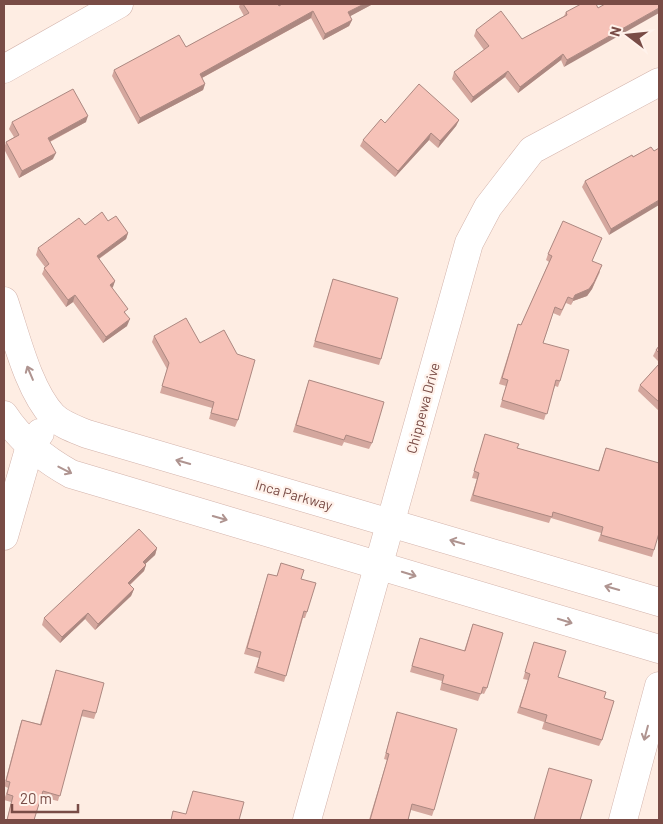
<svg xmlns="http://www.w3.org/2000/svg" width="663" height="824" viewBox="0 0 663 824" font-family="Barlow,sans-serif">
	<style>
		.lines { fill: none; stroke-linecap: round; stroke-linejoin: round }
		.minor-casing { stroke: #d3b3ab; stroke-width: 29 }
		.minor { stroke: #fff; stroke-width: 28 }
		.wall { fill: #d4a79e }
		.shaded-wall { fill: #ac8881 }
		.building { fill: #f6c2b8; stroke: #ac8881 }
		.oneway { stroke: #af9490 }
		.labels { text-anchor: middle; stroke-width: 4.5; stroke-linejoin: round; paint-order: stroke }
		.street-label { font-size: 14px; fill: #794c46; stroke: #fff2eb }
	</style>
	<rect width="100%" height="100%" fill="#feede3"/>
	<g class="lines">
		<g class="minor-casing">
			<g id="minor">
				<polyline points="4,69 119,4"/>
				<path d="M4,301c12,35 24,88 49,115 9,9 22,13 34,18l572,168"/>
				<path d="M4,415c17,26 40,44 67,59l588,175"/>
				<polyline points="4,536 30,446 40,433"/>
				<polyline points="307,820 469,243 488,207 532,150 659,82"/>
				<polyline points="623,820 659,686"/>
			</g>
		</g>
		<use href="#minor" class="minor"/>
	</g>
	<g class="wall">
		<polygon points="240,4 278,4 279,6 282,4 372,4 371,5 350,16 352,20 349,26 323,40 311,18 202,78 205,84 203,90 138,124 112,76 114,70 186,47 244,16 239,7"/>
		<polygon points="596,4 564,67 561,60 518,93 505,77 471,103 452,79 454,72 484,50 474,36 476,30 522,39 564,16 566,12"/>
		<polygon points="459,120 456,126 438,148 429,140 395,177 360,146 363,140 385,123"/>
		<polygon points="12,122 86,122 50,142 53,159 19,178 4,149 6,142 14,137 9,129"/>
		<polygon points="651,147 609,235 582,187 585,181 633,157"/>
		<polygon points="108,221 128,233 126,239 99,259 115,281 112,288 126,314 127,326 103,343 73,302 66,307 42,274 45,267 36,255 38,248 85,225"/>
		<polygon points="602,238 592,261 600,272 592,289 587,296 573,301 571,305 566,303 560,316 553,313 543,343 560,381 558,387 555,386 544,420 500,407 506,386 499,384 516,330 518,324 521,325 549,262 546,260 548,254"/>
		<polygon points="333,279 381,359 379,365 313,347"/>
		<polygon points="154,336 238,420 235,427 209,419 212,408 160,393 167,369 152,342"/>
		<polygon points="659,346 659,362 653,356 656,350"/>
		<polygon points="659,364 659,411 638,391 640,385"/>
		<polygon points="309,380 372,443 369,449 344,442 342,446 293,432"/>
		<polygon points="485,434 517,448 598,471 606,448 654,550 652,557 598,541 601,533 551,518 549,523 470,501 477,479 472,478"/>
		<polygon points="157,548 155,555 145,564 146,565 144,571 130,585 134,589 131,596 95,630 85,619 60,643 42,625 44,618"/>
		<polygon points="281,563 301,579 307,612 305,618 303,618 284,682 254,673 259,658 244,654 268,574 277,576"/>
		<polygon points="473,624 487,688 484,694 481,693 478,701 440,690 442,681 410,672 420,638 464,651"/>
		<polygon points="532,648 558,677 604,698 602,740 599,746 542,729 544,722 517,713 528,680 523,679"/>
		<polygon points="56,670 96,713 94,719 81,716 58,801 41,797 34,820 7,820 11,802 4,800 8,788 4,786 20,725 22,720 40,724"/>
		<polygon points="397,712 434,810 432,816 411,810 408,820 369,820 387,760 384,759"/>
	</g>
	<g class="shaded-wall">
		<polygon points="364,4 372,4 371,5 345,19 348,12"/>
		<polygon points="659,8 659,13 564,67 567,60"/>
		<polygon points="313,11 311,18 198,80 200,74"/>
		<polygon points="352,20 349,26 323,40 325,34"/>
		<polygon points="563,54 561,60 518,93 520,87"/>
		<polygon points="508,71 505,77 471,103 473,97"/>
		<polygon points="205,84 203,90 138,124 140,118"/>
		<polygon points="88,116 86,122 45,144 48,138"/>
		<polygon points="459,120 456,126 438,148 440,141"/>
		<polygon points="431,133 429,140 395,177 398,171"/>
		<polygon points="56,153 53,159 19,178 22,171"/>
		<polygon points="659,200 659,205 609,235 611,229"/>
		<polygon points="128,233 126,239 94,262 97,256"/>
		<polygon points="602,265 592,289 587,296 573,301 571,305 575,295"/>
		<polygon points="115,281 113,287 108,291 110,285"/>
		<polygon points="75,295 73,302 66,307 68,300"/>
		<polygon points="130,319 127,326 103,343 106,337"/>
		<polygon points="157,548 155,555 141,568 143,562"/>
		<polygon points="146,565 144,571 125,589 128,583"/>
		<polygon points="134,589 131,596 95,630 98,624"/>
		<polygon points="88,613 85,619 60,643 62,637"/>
	</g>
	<g class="building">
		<polygon points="243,4 278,4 279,6 282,4 364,4 348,12 352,20 325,34 313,11 200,74 205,84 140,118 114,70 179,35 186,47 249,13"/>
		<polygon points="581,4 596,4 598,8 605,4 659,4 659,8 567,60 563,54 520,87 508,71 473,97 454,72 489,46 476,30 501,11 522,39 567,15 566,12"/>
		<polygon points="419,84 459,120 440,141 431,133 398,171 363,140 381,119 385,123"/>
		<polygon points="73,89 88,116 48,138 56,153 22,171 6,142 19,135 12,122"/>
		<polygon points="651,147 654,151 659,148 659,200 611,229 585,181 632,155 633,157"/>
		<polygon points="102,212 108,221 116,216 128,233 97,256 115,281 110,285 128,309 124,312 130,319 106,337 75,295 68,300 44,268 49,264 38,248 79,218 85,225"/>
		<polygon points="563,221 602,238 592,261 602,265 594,282 589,289 575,295 573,299 568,297 562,310 555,307 543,343 569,350 560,381 556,380 547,414 502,400 508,380 502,378 518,324 521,325 552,256 548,254"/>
		<polygon points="333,279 398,298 381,359 315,341"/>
		<polygon points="186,318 200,343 224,330 237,354 255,360 238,420 211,413 214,402 162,386 169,363 154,336"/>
		<polygon points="659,346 659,353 656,350"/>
		<polygon points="659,364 659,402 640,385"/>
		<polygon points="309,380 384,402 372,443 346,435 344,440 296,425"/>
		<polygon points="485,434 519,444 517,448 599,471 606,448 659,463 659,533 654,550 601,535 603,527 553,512 552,517 473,495 479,473 474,471"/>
		<polygon points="139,529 157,548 143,562 146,565 128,583 134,589 98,624 88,613 62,637 44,618"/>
		<polygon points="281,563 304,570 301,579 316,583 307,612 304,611 286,676 257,667 261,652 247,648 268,574 277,576"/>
		<polygon points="473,624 503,633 487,688 483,687 481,694 442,683 444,675 412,666 420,638 465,651"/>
		<polygon points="534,642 566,651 558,677 606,692 604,698 614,701 602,740 545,722 547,715 520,707 530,674 525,672"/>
		<polygon points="56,670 104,683 96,713 83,710 60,796 43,791 34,820 7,820 13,796 7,794 10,782 6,781 22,720 41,725"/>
		<polygon points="397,712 457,729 434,810 412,804 408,820 370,820 389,754 386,753"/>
		<polygon points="549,768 592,780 580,820 534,820"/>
		<polygon points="193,791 244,802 239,820 171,820 173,811 186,814"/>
	</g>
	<defs><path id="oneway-shaft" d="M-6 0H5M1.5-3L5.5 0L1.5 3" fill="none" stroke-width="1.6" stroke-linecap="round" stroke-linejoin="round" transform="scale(1.25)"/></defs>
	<g class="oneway">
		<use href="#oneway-shaft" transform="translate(30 373) rotate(-113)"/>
		<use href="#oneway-shaft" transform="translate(183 462) rotate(-164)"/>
		<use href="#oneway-shaft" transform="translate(65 470) rotate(27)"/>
		<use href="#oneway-shaft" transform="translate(220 518) rotate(16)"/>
		<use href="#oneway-shaft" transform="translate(457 542) rotate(-164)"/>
		<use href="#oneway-shaft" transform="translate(409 574) rotate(17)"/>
		<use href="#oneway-shaft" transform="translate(612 588) rotate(-164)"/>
		<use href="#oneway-shaft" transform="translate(565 621) rotate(17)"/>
		<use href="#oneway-shaft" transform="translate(646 733) rotate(105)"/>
	</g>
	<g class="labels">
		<g class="street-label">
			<text transform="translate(423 408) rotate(-75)" y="5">Chippewa Drive</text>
			<text transform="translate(294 495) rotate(16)" y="5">Inca Parkway</text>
		</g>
	</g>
	<rect width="663" height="824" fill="none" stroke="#794c46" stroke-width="10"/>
	<g transform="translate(628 35) rotate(286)" stroke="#fff2eb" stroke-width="4" paint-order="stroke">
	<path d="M0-4L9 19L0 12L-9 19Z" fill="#794c46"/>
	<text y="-8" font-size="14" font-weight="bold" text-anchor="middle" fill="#794c46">N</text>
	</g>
	<path d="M12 804v8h66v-8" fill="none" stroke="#794c46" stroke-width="2.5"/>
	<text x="20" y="804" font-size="15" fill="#794c46" stroke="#fff2eb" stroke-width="4" paint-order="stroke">20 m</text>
</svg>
